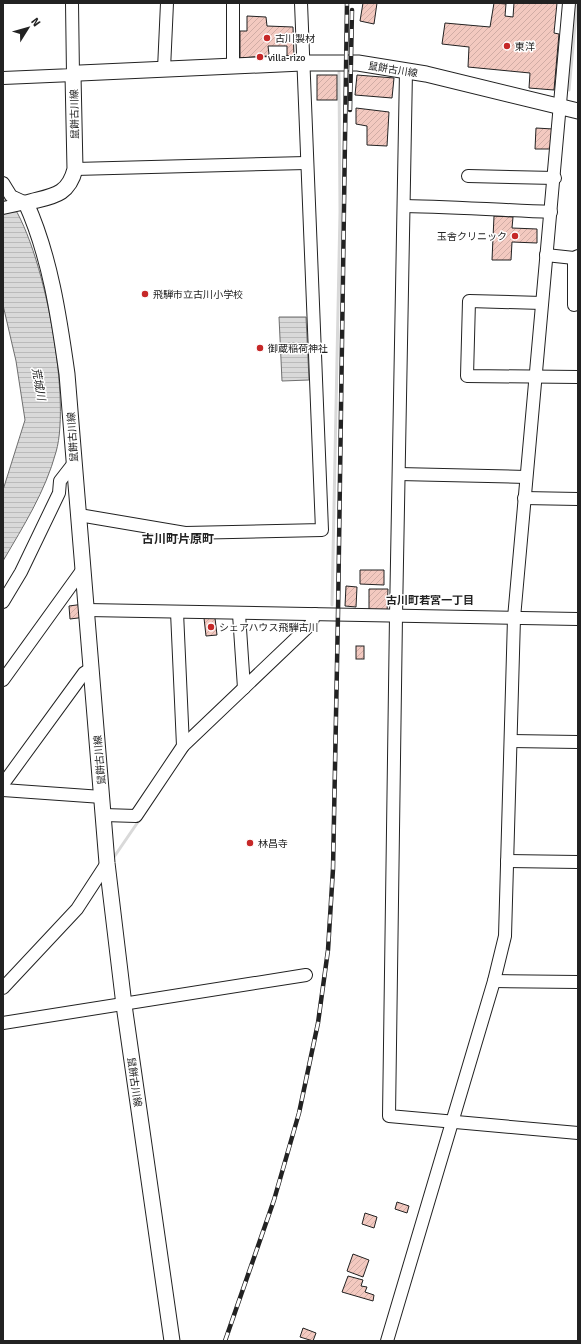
<svg xmlns="http://www.w3.org/2000/svg" width="581" height="1344" viewBox="0 0 581 1344" font-family="Signika,'Noto Sans JP',sans-serif">
	<style>
		.water { fill: url(#water-rules); stroke: #6f6f6f }
		.lines { fill: none; stroke-linecap: round; stroke-linejoin: round }
		.stream { stroke: #d9d9d9; stroke-width: 3 }
		.building { fill: url(#building-hatch); stroke: #222 }
		.minor-casing { stroke: #222; stroke-width: 14 }
		.major-casing { stroke: #222; stroke-width: 17 }
		.minor { stroke: #fff; stroke-width: 12 }
		.major { stroke: #fff; stroke-width: 15 }
		.rail-casing { stroke: #222; stroke-width: 4.5 }
		.rail { stroke: #fff; stroke-width: 3; stroke-dasharray: 9; stroke-linecap: butt }
		.poi-dot { fill: #c62828; stroke: #fff; stroke-width: 1.5 }
		.labels { text-anchor: middle; stroke-width: 3; stroke-linejoin: round; paint-order: stroke }
		.poi-label { font-size: 10px; fill: #222; stroke: #fff; text-anchor: start }
		.street-label { font-size: 10px; fill: #222; stroke: #fff }
		.water-label { font-size: 11px; font-style: italic; fill: #222; stroke: #fff }
		.neighbourhood-label { font-size: 11px; font-weight: bold; fill: #222; stroke: #fff }
		.quarter-label { font-size: 12px; font-weight: bold; fill: #222; stroke: #fff }
	</style>
	<defs>
		<pattern id="water-rules" width="6" height="5" patternUnits="userSpaceOnUse"><rect width="6" height="5" fill="#d9d9d9"/><path d="M0 2.5h6" fill="none" stroke="#bababa"/></pattern>
		<pattern id="building-hatch" width="6" height="6" patternUnits="userSpaceOnUse"><rect width="6" height="6" fill="#f3c9c0"/><path d="M-1 1l2-2M0 6l6-6M5 7l2-2" fill="none" stroke="#d0aca5"/></pattern>
	</defs>
	<rect width="100%" height="100%" fill="#fff"/>
	<g class="water">
		<path d="M3,192c39,40 69,206 53,260 -11,40 -32,73 -53,109v-71l22,-70 -9,-59 -13,-56z"/>
		<polygon points="279,317 306,317 309,380 282,381"/>
	</g>
	<g class="lines">
		<g class="stream">
			<polyline points="569,90 577,3"/>
			<polyline points="332,605 340,212 339,72"/>
			<polyline points="114,857 140,819"/>
		</g>
	</g>
	<g class="building">
		<polygon points="363,3 377,3 374,24 360,21"/>
		<polygon points="494,3 506,4 505,16 513,17 514,3 557,3 554,33 559,34 554,90 529,88 530,73 468,67 469,47 442,44 445,23 490,27"/>
		<polygon points="247,16 266,17 267,26 293,27 294,57 287,57 287,46 268,46 269,54 267,56 240,58 240,31 247,31"/>
		<rect x="317" y="75" width="20" height="25"/>
		<polygon points="357,75 394,78 392,98 355,95"/>
		<polygon points="356,108 389,112 387,146 367,145 367,126 356,124"/>
		<polygon points="536,128 553,129 552,149 535,149"/>
		<polygon points="494,216 513,217 512,228 537,229 537,243 512,242 511,260 492,260"/>
		<polygon points="360,570 384,570 384,585 360,584"/>
		<polygon points="346,586 357,587 356,607 345,606"/>
		<polygon points="369,589 388,589 387,612 369,611"/>
		<polygon points="84,604 86,617 70,619 69,606"/>
		<polygon points="204,618 215,618 217,635 206,636"/>
		<rect x="356" y="646" width="8" height="13"/>
		<polygon points="397,1202 409,1206 407,1213 395,1209"/>
		<polygon points="365,1213 377,1217 374,1228 362,1224"/>
		<polygon points="353,1254 369,1260 363,1277 347,1271"/>
		<polygon points="348,1276 363,1280 361,1286 367,1287 365,1292 374,1295 373,1301 342,1292"/>
		<polygon points="303,1328 316,1333 313,1341 300,1337"/>
	</g>
	<g class="lines">
		<g class="minor-casing">
			<g id="minor">
				<polyline points="233,66 233,3"/>
				<polyline points="164,69 167,3"/>
				<polyline points="406,71 396,616 389,1116 578,1133"/>
				<polyline points="3,78 73,75 72,3"/>
				<polyline points="75,169 306,163"/>
				<polyline points="468,176 555,178"/>
				<polyline points="3,183 11,196 26,203"/>
				<path d="M404,206c49,1 98,4 147,6"/>
				<polyline points="3,208 26,203"/>
				<polyline points="546,255 574,258 578,256"/>
				<polyline points="542,303 469,301 467,376 578,377"/>
				<polyline points="574,305 574,258"/>
				<polyline points="399,474 526,477"/>
				<polyline points="524,498 578,499"/>
				<polyline points="79,515 185,533 322,530 301,3"/>
				<polyline points="3,602 21,572 59,493 60,481 74,463"/>
				<polyline points="87,610 578,619"/>
				<polyline points="177,612 183,746"/>
				<polyline points="239,614 244,688"/>
				<polyline points="3,680 83,569"/>
				<polyline points="511,741 578,742"/>
				<polyline points="3,784 84,673 92,668"/>
				<polyline points="3,790 102,797"/>
				<polyline points="104,815 136,816 183,746 311,624 315,614"/>
				<polyline points="507,861 578,862"/>
				<polyline points="494,981 578,982"/>
				<polyline points="3,988 77,909 107,863"/>
				<polyline points="3,1023 306,975"/>
				<polyline points="387,1341 494,981 505,936 514,618 569,3"/>
			</g>
		</g>
		<g class="major-casing">
			<path id="major" d="M172,1341l-48,-336 -17,-142 -40,-489c-8,-57 -17,-118 -41,-171 25,-7 42,-6 49,-34l-2,-94 7,-2 222,-10h56l68,11 152,37"/>
		</g>
		<use href="#minor" class="minor"/>
		<use href="#major" class="major"/>
		<g class="rail-casing">
			<g id="rail">
				<polyline points="350,110 352,10"/>
				<polyline points="225,1341 274,1200 299,1113 318,1023 328,950 333,869 338,614 347,3"/>
			</g>
		</g>
		<use href="#rail" class="rail"/>
	</g>
	<g class="poi-dot">
		<circle cx="267" cy="38" r="4"/>
		<circle cx="507" cy="46" r="4"/>
		<circle cx="260" cy="57" r="4"/>
		<circle cx="515" cy="236" r="4"/>
		<circle cx="145" cy="294" r="4"/>
		<circle cx="260" cy="348" r="4"/>
		<circle cx="211" cy="627" r="4"/>
		<circle cx="250" cy="843" r="4"/>
	</g>
	<g class="labels">
		<g class="poi-label">
			<text x="275" y="42">古川製材</text>
			<text x="515" y="50">東洋</text>
			<text x="268" y="61">villa-rizo</text>
			<text x="507" y="240" text-anchor="end">玉舎クリニック</text>
			<text x="153" y="298">飛騨市立古川小学校</text>
			<text x="268" y="352">御蔵稲荷神社</text>
			<text x="219" y="631">シェアハウス飛騨古川</text>
			<text x="258" y="847">林昌寺</text>
		</g>
		<g class="street-label">
			<text transform="translate(393 69) rotate(9)" y="4">鼠餅古川線</text>
			<text transform="translate(74 114) rotate(-91)" y="4">鼠餅古川線</text>
			<text transform="translate(72 437) rotate(-94)" y="4">鼠餅古川線</text>
			<text transform="translate(99 760) rotate(-95)" y="4">鼠餅古川線</text>
			<text transform="translate(135 1082) rotate(82)" y="4">鼠餅古川線</text>
		</g>
		<g class="water-label">
			<text transform="translate(39 384) rotate(80)" y="4">荒城川</text>
		</g>
		<g class="neighbourhood-label">
			<text x="430" y="604">古川町若宮一丁目</text>
		</g>
		<g class="quarter-label">
			<text x="178" y="543">古川町片原町</text>
		</g>
	</g>
	<rect width="581" height="1344" fill="none" stroke="#222222" stroke-width="8"/>
	<g transform="translate(28 28) rotate(53)" stroke="#ffffff" stroke-width="3" paint-order="stroke">
	<path d="M0-3L7 15L0 10L-7 15Z" fill="#222222"/>
	<text y="-6" font-size="11" font-weight="bold" text-anchor="middle" fill="#222222">N</text>
	</g>
</svg>
